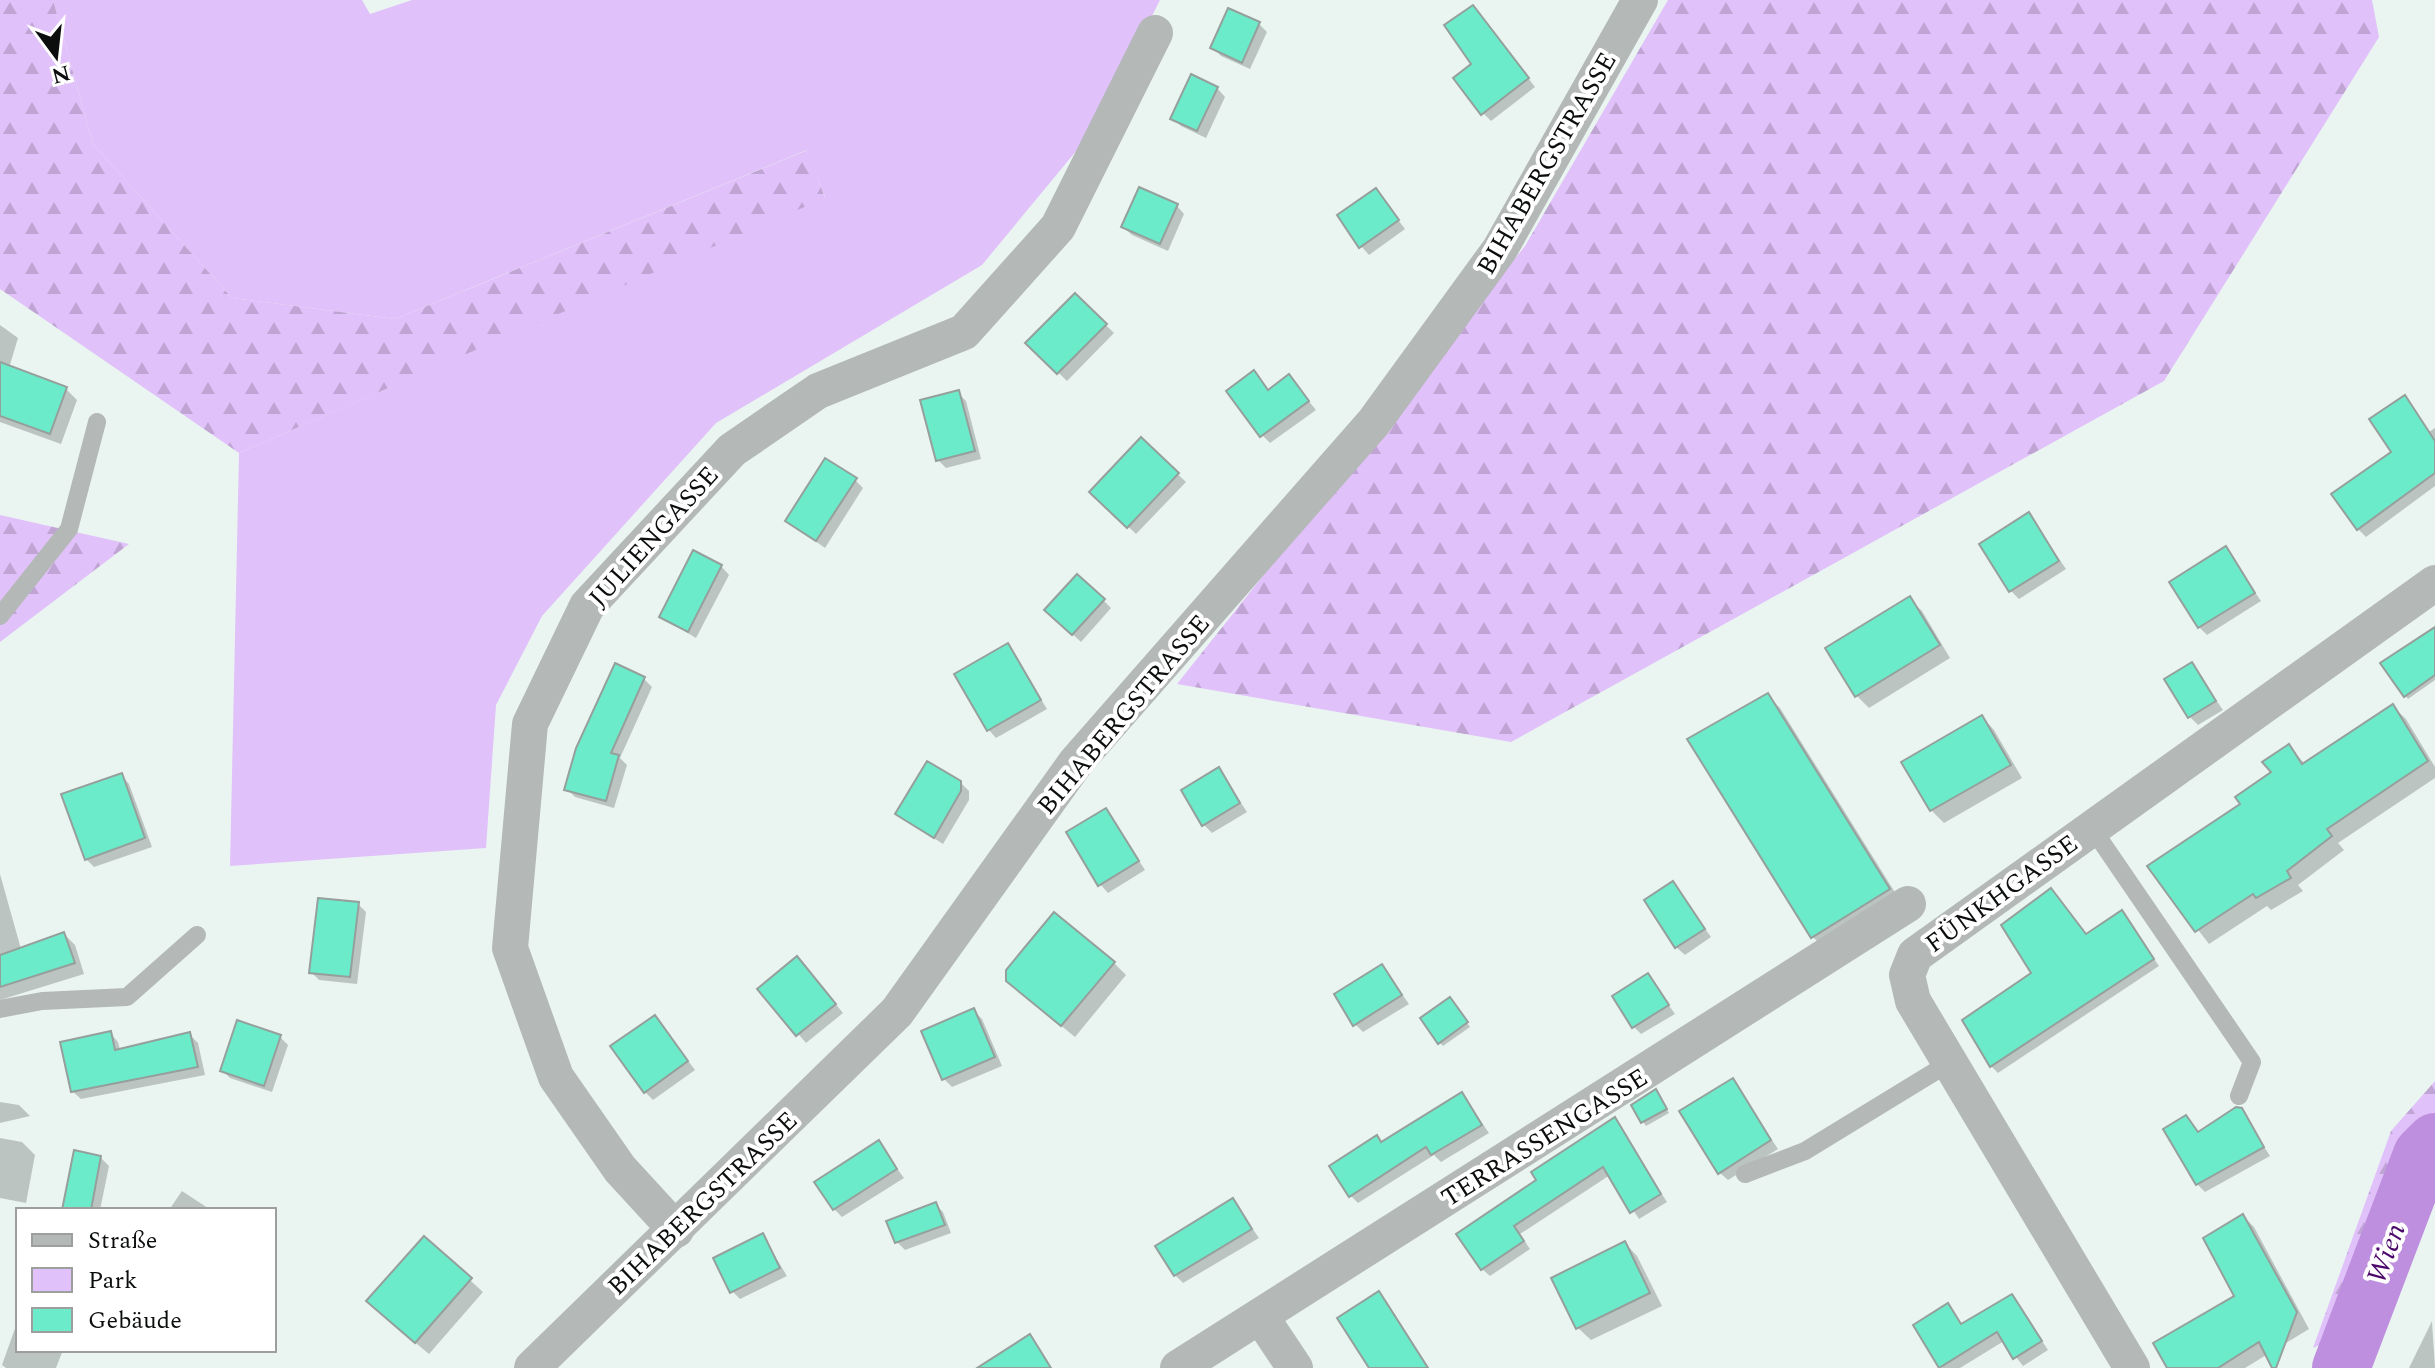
<svg xmlns="http://www.w3.org/2000/svg" width="2435" height="1368" viewBox="0 0 2435 1368" font-family="Spectral,serif">
	<style>
		.green { fill: #e1c1f9 }
		.forest { fill: url(#forest-firs) }
		.shadow { fill: #0003 }
		.lines { fill: none; stroke-linecap: round; stroke-linejoin: round }
		.river { stroke: #be8fde; stroke-width: 58 }
		.building { fill: #6cebcb; stroke: #959f9b; stroke-width: 2 }
		.lane { stroke: #b4b8b7; stroke-width: 18 }
		.street { stroke: #b4b8b7; stroke-width: 36 }
		.labels { text-anchor: middle; stroke-width: 8; stroke-linejoin: round; paint-order: stroke }
		.street-label { font-size: 26px; fill: #0b0e0d; stroke: #fff }
		.water-label { font-size: 28px; font-style: italic; fill: #4b086a; stroke: #fff }
	</style>
	<defs>
		<pattern id="forest-firs" width="22" height="20" patternUnits="userSpaceOnUse" patternTransform="scale(2)"><rect width="22" height="20" fill="#e1c1f9"/><path d="M5 1l3.5 6h-7zM16 11l3.5 6h-7z" fill="#c0a5d4"/></pattern>
	</defs>
	<rect width="100%" height="100%" fill="#eaf5f2"/>
	<polygon class="green" points="53,0 362,0 370,14 412,0 1160,0 1096,127 982,265 716,423 542,616 496,705 486,848 230,866 239,453 825,197 807,150 395,319 232,298 93,144"/>
	<g class="forest">
		<polygon points="0,0 53,0 93,144 232,298 395,319 808,150 825,198 239,453 0,289"/>
		<polygon points="1668,0 2372,0 2379,37 2164,381 1511,742 1177,684 1525,246"/>
		<polygon points="0,515 129,544 0,642"/>
		<polygon points="2435,1081 2435,1124 2421,1138 2338,1336 2313,1348 2391,1131"/>
	</g>
	<g class="shadow">
		<polygon points="1473,7 1535,87 1491,121 1483,113 1474,65"/>
		<polygon points="1229,10 1259,24 1267,32 1250,69 1221,56 1213,48"/>
		<polygon points="1217,88 1225,97 1206,138 1181,126 1172,118"/>
		<polygon points="1376,191 1405,229 1369,255 1361,246"/>
		<polygon points="1176,205 1184,214 1168,251 1132,235 1123,227"/>
		<polygon points="1075,295 1114,333 1067,381 1028,343"/>
		<polygon points="0,325 18,338 9,368 66,389 77,400 61,444 0,422"/>
		<polygon points="1289,377 1316,410 1270,443 1262,435 1269,392"/>
		<polygon points="958,393 966,401 981,459 946,468 938,460"/>
		<polygon points="2404,398 2429,432 2435,428 2435,486 2366,537 2358,529 2394,453"/>
		<polygon points="1141,440 1186,482 1136,534 1092,492"/>
		<polygon points="855,480 863,488 825,548 787,521"/>
		<polygon points="2028,514 2066,569 2019,599 2011,591"/>
		<polygon points="2225,549 2261,601 2207,635 2199,627"/>
		<polygon points="721,566 729,575 696,638 661,617"/>
		<polygon points="1909,599 1922,611 1950,658 1869,708 1857,696"/>
		<polygon points="1103,600 1111,608 1081,642 1055,618"/>
		<polygon points="2435,633 2435,680 2408,699 2405,695"/>
		<polygon points="1008,645 1047,709 996,738 988,729"/>
		<polygon points="2191,664 2223,710 2198,725 2190,717"/>
		<polygon points="644,679 652,687 620,758 627,765 614,808 575,797 567,789"/>
		<polygon points="1768,696 1780,708 1901,902 1825,949 1812,936"/>
		<polygon points="2393,707 2406,719 2435,767 2435,778 2338,843 2344,850 2298,885 2303,891 2271,910 2267,906 2209,944 2149,866 2243,805 2274,772 2289,747 2305,764"/>
		<polygon points="1982,717 1994,730 2022,778 1944,823 1931,810"/>
		<polygon points="1219,770 1247,812 1212,833 1204,825"/>
		<polygon points="121,775 129,784 152,847 94,867 86,859"/>
		<polygon points="960,782 969,791 969,800 943,844 897,814"/>
		<polygon points="1106,810 1145,870 1108,893 1100,884"/>
		<polygon points="0,874 21,949 64,934 75,945 84,974 0,1000"/>
		<polygon points="1673,884 1711,937 1685,955 1676,947"/>
		<polygon points="358,904 366,912 357,984 319,980 311,972"/>
		<polygon points="2122,912 2159,966 1998,1073 1991,1066 2087,936"/>
		<polygon points="1114,963 1126,975 1075,1037 1021,993"/>
		<polygon points="1382,966 1409,1004 1363,1032 1355,1024"/>
		<polygon points="805,967 843,1013 806,1043 760,989"/>
		<polygon points="1648,976 1675,1014 1641,1034 1633,1026"/>
		<polygon points="1453,1003 1470,1027 1443,1046 1439,1042"/>
		<polygon points="974,1011 982,1019 1002,1066 952,1087 944,1079"/>
		<polygon points="662,1026 695,1070 653,1100 645,1092"/>
		<polygon points="110,1033 118,1042 120,1050 190,1035 198,1043 205,1075 81,1099 72,1091"/>
		<polygon points="280,1037 288,1045 272,1092 230,1078 222,1070"/>
		<polygon points="1732,1081 1778,1149 1728,1180 1719,1172"/>
		<polygon points="1462,1094 1489,1133 1441,1162 1434,1155 1358,1203 1350,1195 1382,1143"/>
		<polygon points="1659,1095 1669,1113 1646,1126 1643,1122"/>
		<polygon points="0,1102 19,1105 30,1116 0,1123"/>
		<polygon points="2241,1110 2270,1156 2205,1192 2197,1184 2186,1117 2200,1133"/>
		<polygon points="1614,1120 1667,1202 1639,1219 1610,1175 1520,1234 1530,1249 1490,1276 1482,1269 1539,1181"/>
		<polygon points="0,1138 22,1142 35,1155 26,1203 0,1198"/>
		<polygon points="878,1143 904,1178 842,1217 834,1209"/>
		<polygon points="100,1157 109,1166 100,1210 64,1210"/>
		<polygon points="182,1191 211,1210 169,1210"/>
		<polygon points="1233,1201 1259,1238 1183,1283 1175,1275"/>
		<polygon points="935,1204 943,1212 951,1233 905,1250 897,1242"/>
		<polygon points="2243,1216 2254,1227 2309,1329 2245,1368 2169,1368 2236,1296"/>
		<polygon points="762,1235 787,1276 740,1299 732,1291"/>
		<polygon points="424,1238 483,1292 429,1354 381,1314"/>
		<polygon points="1625,1243 1637,1256 1662,1306 1591,1340 1578,1328"/>
		<polygon points="1379,1294 1387,1302 1429,1368 1377,1368"/>
		<polygon points="2012,1296 2048,1350 2023,1366 2004,1341 1960,1368 1942,1368 1948,1306 1963,1326"/>
		<polygon points="18,1320 18,1350 63,1350 56,1368 6,1368 2,1365"/>
		<polygon points="2432,1321 2435,1368 2409,1368"/>
	</g>
	<g class="lines">
		<polyline class="river" points="2341,1368 2422,1155 2435,1142"/>
	</g>
	<g class="building">
		<polygon points="1473,5 1529,78 1481,115 1453,78 1471,64 1444,25"/>
		<polygon points="1228,8 1260,22 1242,63 1210,48"/>
		<polygon points="1191,74 1218,87 1197,131 1170,119"/>
		<polygon points="1139,187 1178,204 1160,244 1121,227"/>
		<polygon points="1376,188 1399,220 1359,248 1337,215"/>
		<polygon points="1075,293 1107,324 1057,374 1025,343"/>
		<polygon points="0,362 67,387 50,434 0,416"/>
		<polygon points="1254,370 1268,390 1289,374 1309,401 1260,437 1226,391"/>
		<polygon points="959,390 975,451 936,461 920,400"/>
		<polygon points="2405,395 2435,441 2435,473 2357,530 2331,494 2391,452 2369,419"/>
		<polygon points="1141,437 1179,473 1127,528 1089,492"/>
		<polygon points="825,458 857,478 816,541 785,521"/>
		<polygon points="2029,512 2059,561 2009,592 1979,544"/>
		<polygon points="2226,546 2255,593 2198,628 2169,582"/>
		<polygon points="693,550 722,565 688,632 659,617"/>
		<polygon points="1077,574 1105,599 1072,635 1044,610"/>
		<polygon points="1910,596 1940,645 1855,697 1825,648"/>
		<polygon points="2435,627 2435,675 2404,697 2380,663"/>
		<polygon points="1008,643 1041,700 987,731 954,674"/>
		<polygon points="2192,662 2216,701 2188,718 2164,679"/>
		<polygon points="615,663 645,677 611,753 619,755 606,801 564,790 576,748"/>
		<polygon points="1768,693 1890,889 1811,938 1687,739"/>
		<polygon points="2393,704 2428,761 2327,829 2332,836 2287,871 2291,878 2256,898 2253,894 2195,932 2147,866 2240,804 2235,797 2271,772 2262,762 2289,744 2302,764"/>
		<polygon points="1982,715 2011,765 1930,811 1901,762"/>
		<polygon points="927,761 961,781 961,791 934,838 895,814"/>
		<polygon points="1219,767 1240,803 1202,826 1181,790"/>
		<polygon points="122,773 145,838 85,860 61,794"/>
		<polygon points="1106,808 1139,861 1098,886 1066,832"/>
		<polygon points="1673,881 1705,929 1675,948 1644,900"/>
		<polygon points="2051,888 2086,934 2122,910 2154,959 1990,1067 1962,1020 2031,973 2001,925"/>
		<polygon points="318,898 359,902 350,977 309,973"/>
		<polygon points="1054,912 1115,962 1061,1026 1006,981 1006,970"/>
		<polygon points="64,932 75,963 0,987 0,955"/>
		<polygon points="797,956 836,1004 796,1036 757,989"/>
		<polygon points="1382,964 1402,995 1353,1026 1334,994"/>
		<polygon points="1648,973 1669,1005 1632,1028 1612,996"/>
		<polygon points="1450,997 1468,1022 1438,1044 1420,1018"/>
		<polygon points="974,1008 995,1057 942,1080 921,1031"/>
		<polygon points="655,1015 688,1061 644,1093 610,1046"/>
		<polygon points="237,1020 281,1035 264,1086 220,1071"/>
		<polygon points="111,1031 115,1050 190,1032 198,1067 71,1092 60,1042"/>
		<polygon points="1733,1078 1771,1140 1718,1174 1679,1111"/>
		<polygon points="1656,1089 1667,1109 1641,1123 1631,1105"/>
		<polygon points="1462,1092 1482,1125 1431,1155 1426,1147 1349,1197 1329,1166 1377,1135 1381,1142"/>
		<polygon points="2236,1107 2242,1108 2264,1147 2196,1185 2163,1129 2186,1115 2198,1132"/>
		<polygon points="1615,1117 1661,1194 1630,1213 1603,1167 1514,1226 1524,1241 1481,1270 1456,1234 1536,1180 1531,1172"/>
		<polygon points="879,1140 897,1169 833,1210 814,1182"/>
		<polygon points="74,1150 101,1156 91,1210 62,1210"/>
		<polygon points="1233,1198 1252,1229 1174,1276 1155,1246"/>
		<polygon points="936,1202 945,1225 895,1243 886,1221"/>
		<polygon points="2243,1214 2297,1312 2276,1368 2272,1368 2259,1342 2218,1368 2167,1368 2153,1343 2234,1296 2203,1238"/>
		<polygon points="763,1233 780,1268 730,1293 713,1258"/>
		<polygon points="424,1236 472,1278 415,1343 366,1301"/>
		<polygon points="1625,1241 1650,1293 1576,1329 1551,1278"/>
		<polygon points="1379,1291 1428,1368 1369,1368 1337,1318"/>
		<polygon points="2012,1294 2042,1341 2013,1359 1997,1332 1939,1368 1913,1325 1948,1303 1961,1324"/>
		<polygon points="1030,1334 1051,1368 977,1368"/>
	</g>
	<g class="lines">
		<g class="lane">
			<polyline points="0,616 69,529 97,422"/>
			<polyline points="2092,828 2252,1062 2239,1096"/>
			<polyline points="0,1009 42,1001 127,997 197,935"/>
			<polyline points="1745,1174 1805,1151 1949,1063"/>
		</g>
		<g class="street">
			<polyline points="676,1230 620,1169 556,1077 510,948 530,724 587,606 732,450 818,391 964,332 1058,227 1155,33"/>
			<polyline points="1261,1317 1295,1368"/>
			<polyline points="532,1368 897,1012 1076,762 1374,422 1500,249 1640,0"/>
			<polyline points="1178,1368 1908,904"/>
			<polyline points="2132,1368 1913,1001 1907,975 1915,955 2435,583"/>
		</g>
	</g>
	<g class="labels">
		<g class="street-label">
			<text transform="translate(1546 163) rotate(-60)" y="9">BIHABERGSTRASSE</text>
			<text transform="translate(653 536) rotate(-48)" y="9">JULIENGASSE</text>
			<text transform="translate(1123 714) rotate(-50)" y="9">BIHABERGSTRASSE</text>
			<text transform="translate(2001 893) rotate(-36)" y="9">FÜNKHGASSE</text>
			<text transform="translate(1544 1137) rotate(-32)" y="9">TERRASSENGASSE</text>
			<text transform="translate(702 1203) rotate(-44)" y="9">BIHABERGSTRASSE</text>
		</g>
		<g class="water-label">
			<text transform="translate(2385 1253) rotate(-69)" y="10">Wien</text>
		</g>
	</g>
	<rect x="16" y="1208" width="260" height="144" fill="#ffffff" stroke="#9d9f9e" stroke-width="2"/>
	<rect x="32" y="1234" width="40" height="12" fill="#b4b8b7" stroke="#9d9f9e" stroke-width="2"/>
	<text x="88" y="1248" font-size="24" fill="#0b0e0d">Straße</text>
	<rect x="32" y="1268" width="40" height="24" fill="#e1c1f9" stroke="#9d9f9e" stroke-width="2"/>
	<text x="88" y="1288" font-size="24" fill="#0b0e0d">Park</text>
	<rect x="32" y="1308" width="40" height="24" fill="#6cebcb" stroke="#9d9f9e" stroke-width="2"/>
	<text x="88" y="1328" font-size="24" fill="#0b0e0d">Gebäude</text>
	<g transform="translate(56 56) rotate(165)" stroke="#ffffff" stroke-width="6" paint-order="stroke">
	<path d="M0-6L14 30L0 20L-14 30Z" fill="#0b0e0d"/>
	<text y="-12" font-size="22" font-weight="bold" text-anchor="middle" fill="#0b0e0d">N</text>
	</g>
</svg>
